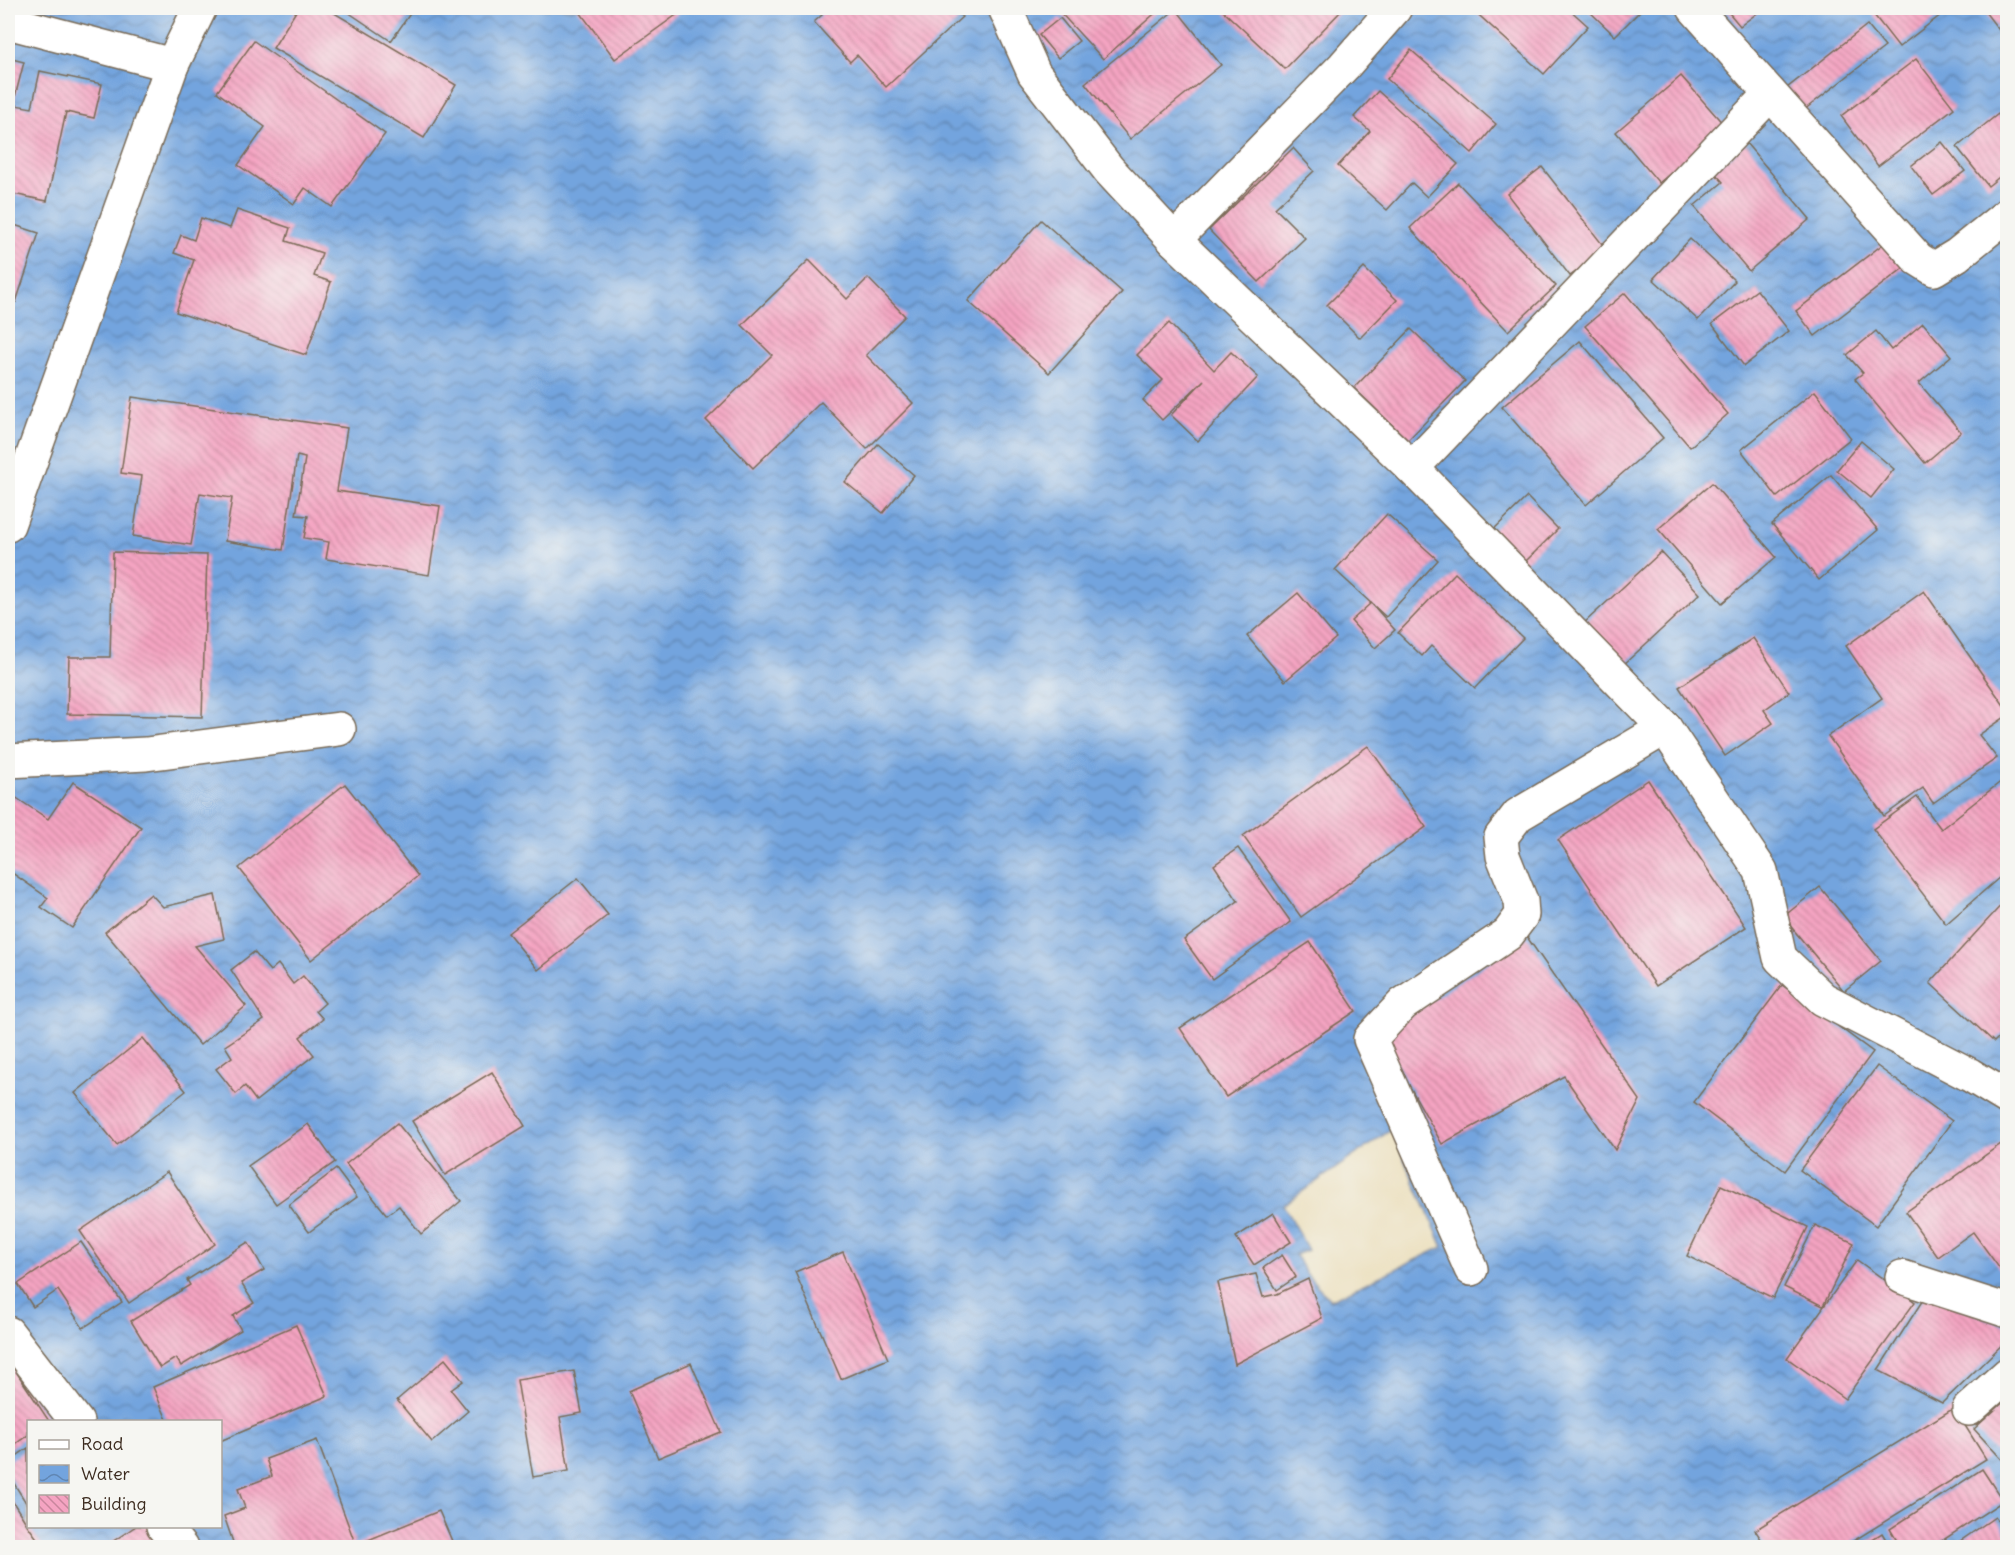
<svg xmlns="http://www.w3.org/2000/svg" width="2015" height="1555" viewBox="0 0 2015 1555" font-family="Delius,sans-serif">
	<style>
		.water { fill: url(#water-waves); stroke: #57677e; stroke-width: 1.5; fill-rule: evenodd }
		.building { fill: url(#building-back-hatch) }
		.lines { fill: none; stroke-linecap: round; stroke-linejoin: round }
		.minor-casing { stroke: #796a56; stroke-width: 36 }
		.minor { stroke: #fff; stroke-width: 33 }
	</style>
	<defs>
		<pattern id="water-waves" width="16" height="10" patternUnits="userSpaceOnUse" patternTransform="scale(1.5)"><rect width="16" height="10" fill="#73a4de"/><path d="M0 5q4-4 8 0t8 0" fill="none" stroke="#6086b3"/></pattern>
		<pattern id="building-back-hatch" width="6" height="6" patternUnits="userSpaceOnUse" patternTransform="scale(1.5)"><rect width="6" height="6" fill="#f5a4c2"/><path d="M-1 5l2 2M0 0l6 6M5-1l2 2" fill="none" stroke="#c8869d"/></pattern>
	</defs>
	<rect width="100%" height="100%" fill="#f6f6f2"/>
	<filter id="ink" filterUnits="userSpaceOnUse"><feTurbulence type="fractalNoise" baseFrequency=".0167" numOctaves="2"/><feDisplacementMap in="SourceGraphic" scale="12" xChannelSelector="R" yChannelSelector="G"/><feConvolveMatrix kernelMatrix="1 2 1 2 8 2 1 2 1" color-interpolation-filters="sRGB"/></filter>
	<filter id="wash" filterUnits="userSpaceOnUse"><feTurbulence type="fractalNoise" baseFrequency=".008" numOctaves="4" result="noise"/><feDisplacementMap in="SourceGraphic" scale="24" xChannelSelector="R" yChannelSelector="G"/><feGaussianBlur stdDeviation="1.35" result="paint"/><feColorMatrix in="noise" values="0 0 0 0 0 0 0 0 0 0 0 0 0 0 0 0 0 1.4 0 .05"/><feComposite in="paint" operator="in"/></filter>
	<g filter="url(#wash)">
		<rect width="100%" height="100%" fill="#ece0bf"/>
		<path class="water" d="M8,8h1999v1539l-1999,1zM1391,1130l52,117 -113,53 -25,-28 -10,-17 13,-5 -25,-45zM28,1422h192v104h-192z"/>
		<g id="blocks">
			<g class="building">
				<polygon points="298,8 326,8 456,85 424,138 273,48"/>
				<polygon points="342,8 414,8 391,41"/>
				<polygon points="577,8 686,8 615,59"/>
				<polygon points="814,8 953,8 962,17 886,87 857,55 850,62 814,22 822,15"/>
				<polygon points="1056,8 1161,8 1103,59"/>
				<polygon points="1220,8 1344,8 1285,69"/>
				<polygon points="1471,8 1568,8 1588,26 1544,74"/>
				<polygon points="1586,8 1643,8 1615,36"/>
				<polygon points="1725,8 1764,8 1740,26"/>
				<polygon points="1873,8 1950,8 1899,47 1870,10"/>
				<polygon points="1982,8 2008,8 2008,42"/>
				<polygon points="1176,9 1221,65 1130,139 1085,83"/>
				<polygon points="1060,18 1079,41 1058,58 1039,35"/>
				<polygon points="1867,25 1885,47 1804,110 1787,88"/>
				<polygon points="254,41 385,134 332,207 305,188 294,204 238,165 265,127 217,92"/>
				<polygon points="1411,50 1496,124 1472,153 1387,79"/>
				<polygon points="8,58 24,62 8,124"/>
				<polygon points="1916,59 1954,108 1878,166 1841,116"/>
				<polygon points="40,71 102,84 94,118 66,112 47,201 8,193 8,142 16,105 32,108"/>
				<polygon points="1681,76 1725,126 1659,183 1616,132"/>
				<polygon points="1378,91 1458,164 1427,197 1412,183 1387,210 1338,166 1370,131 1354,117"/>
				<polygon points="1998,114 2008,127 2008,170 1988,186 1957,147"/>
				<polygon points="1942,142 1965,171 1933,195 1911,166"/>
				<polygon points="1746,143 1810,219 1749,271 1694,206 1723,182 1713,171"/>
				<polygon points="1293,148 1314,171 1275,208 1305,238 1259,282 1209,230"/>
				<polygon points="1542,167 1606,249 1570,276 1507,194"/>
				<polygon points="1458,183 1556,286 1508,331 1410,228"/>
				<polygon points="237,210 290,228 286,241 322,253 314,276 331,282 306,355 176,312 194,260 174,253 181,235 194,240 201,218 230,228"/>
				<polygon points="1041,220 1122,292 1049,373 968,301"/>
				<polygon points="8,223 39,233 16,302 8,300"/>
				<polygon points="1690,239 1735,281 1698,320 1653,279"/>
				<polygon points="1887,241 1906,266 1815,336 1796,311"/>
				<polygon points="809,260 847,299 868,278 905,316 866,355 913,403 867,449 821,402 753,468 706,420 772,355 742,325"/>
				<polygon points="1364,268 1397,300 1360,338 1327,305"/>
				<polygon points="1757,290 1789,331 1744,366 1712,324"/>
				<polygon points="1625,293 1728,414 1690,447 1585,326"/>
				<polygon points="1169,323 1214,370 1231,352 1258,377 1198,441 1171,415 1204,380 1162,420 1143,400 1163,380 1137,355"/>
				<polygon points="1923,323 1951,356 1919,383 1961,432 1925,463 1855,379 1863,373 1847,355 1876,331 1891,350"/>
				<polygon points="1411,329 1465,381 1408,440 1354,388"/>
				<polygon points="1580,341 1663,438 1586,505 1502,407"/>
				<polygon points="1815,391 1851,438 1777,497 1741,450"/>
				<polygon points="132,397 347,428 337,491 440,506 429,575 326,559 329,542 304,538 308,516 296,515 305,458 297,456 283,550 225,541 232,498 200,493 191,545 133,536 142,476 121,473"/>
				<polygon points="1861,441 1894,469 1871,498 1837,470"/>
				<polygon points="878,444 914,475 883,513 845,482"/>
				<polygon points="1831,475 1878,530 1819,580 1772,524"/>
				<polygon points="1712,483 1776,557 1722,603 1658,529"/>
				<polygon points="1527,497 1558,529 1522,565 1490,533"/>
				<polygon points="1387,514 1438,560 1386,617 1335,570"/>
				<polygon points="113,552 207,555 202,717 67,714 69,657 110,657"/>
				<polygon points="1661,552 1700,594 1622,666 1583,624"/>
				<polygon points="1455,573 1523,638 1475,688 1431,646 1422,656 1398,633"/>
				<polygon points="1924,591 2008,711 2008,715 1979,735 1997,758 1933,803 1923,788 1884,816 1828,736 1882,698 1846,646"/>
				<polygon points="1298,593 1336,638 1285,681 1247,636"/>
				<polygon points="1371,603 1395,630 1375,648 1351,621"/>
				<polygon points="1753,638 1789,692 1764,710 1773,723 1725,756 1679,687"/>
				<polygon points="1368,746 1426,827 1301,917 1243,836"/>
				<polygon points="2008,776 2008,870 1946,924 1873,829 1917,797 1941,829"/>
				<polygon points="1648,780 1746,927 1656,986 1558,840"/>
				<polygon points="73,782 141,827 72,928 41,907 48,898 8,870 8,795 9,793 48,819"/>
				<polygon points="345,784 418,876 311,960 239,868"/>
				<polygon points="1238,848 1291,922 1212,979 1184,940 1238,901 1214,865"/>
				<polygon points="578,878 608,915 538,970 508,933"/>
				<polygon points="1820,887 1881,961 1844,991 1783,917"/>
				<polygon points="151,894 163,907 215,895 224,939 195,946 246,1006 200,1045 105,932"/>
				<polygon points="2004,902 2008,906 2008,1028 1994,1042 1930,983"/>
				<polygon points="1527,937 1640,1100 1615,1150 1564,1076 1442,1144 1381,1035"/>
				<polygon points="1310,942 1356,1011 1226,1097 1180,1028"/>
				<polygon points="254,952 270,971 278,964 293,984 303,976 325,1003 316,1011 323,1019 300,1037 314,1055 256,1101 245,1086 236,1094 216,1069 232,1057 225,1046 264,1020 231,970"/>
				<polygon points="1782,985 1873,1052 1785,1171 1694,1102"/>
				<polygon points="143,1038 186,1091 117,1145 75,1093"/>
				<polygon points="1877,1066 1952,1121 1876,1226 1800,1170"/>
				<polygon points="492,1072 525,1126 445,1175 412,1121"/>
				<polygon points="397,1123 461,1201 421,1234 399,1206 387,1215 346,1164"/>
				<polygon points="308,1124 335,1162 276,1204 248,1166"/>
				<polygon points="2008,1139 2008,1280 1973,1232 1938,1257 1906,1212"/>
				<polygon points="336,1169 357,1197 309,1232 289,1205"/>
				<polygon points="167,1172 215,1244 129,1303 80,1231"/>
				<polygon points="1721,1185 1808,1227 1773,1298 1687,1256"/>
				<polygon points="1273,1213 1291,1242 1254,1265 1236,1237"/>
				<polygon points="1815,1225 1854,1243 1823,1306 1784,1287"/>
				<polygon points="81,1242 122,1302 83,1328 58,1290 33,1307 18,1284"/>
				<polygon points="248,1242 264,1270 241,1283 254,1303 233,1316 241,1330 181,1366 176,1358 160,1368 131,1321 190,1285 187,1280"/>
				<polygon points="843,1252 888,1359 841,1379 795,1272"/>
				<polygon points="1282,1255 1296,1277 1277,1290 1263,1268"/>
				<polygon points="1857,1260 1915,1302 1845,1399 1787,1358"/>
				<polygon points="1256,1274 1263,1297 1277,1294 1308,1279 1322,1318 1235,1364 1218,1282"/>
				<polygon points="1926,1295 2008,1327 2008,1339 1942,1403 1878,1370"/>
				<polygon points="296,1325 327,1396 220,1441 220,1422 168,1422 153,1387"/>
				<polygon points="445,1359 463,1381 451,1390 468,1411 432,1442 397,1400"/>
				<polygon points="691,1363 721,1432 658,1458 629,1391"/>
				<polygon points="11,1364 49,1421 28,1422 28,1435 8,1449 8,1367"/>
				<polygon points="574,1371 582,1413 560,1417 569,1471 533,1477 517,1380"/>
				<polygon points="2008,1398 2008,1466 1974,1429"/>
				<polygon points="1954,1408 1986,1459 1842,1548 1767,1548 1755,1530"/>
				<polygon points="317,1440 355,1543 343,1548 235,1548 224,1516 245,1508 238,1489 272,1476 266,1459"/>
				<polygon points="28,1448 28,1506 8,1474 8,1462"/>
				<polygon points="1982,1469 2003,1501 1931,1548 1901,1548 1890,1529"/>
				<polygon points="8,1494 28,1526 44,1548 8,1548"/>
				<polygon points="439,1511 455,1548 351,1548 351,1547"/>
				<polygon points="1995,1517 2008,1535 2008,1548 1950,1548"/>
				<polygon points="136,1526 151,1526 164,1548 103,1548"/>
				<polygon points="1882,1533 1891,1548 1858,1548"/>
			</g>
		</g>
	</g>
	<g filter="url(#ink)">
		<use href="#blocks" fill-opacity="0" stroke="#796a56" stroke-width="1.5"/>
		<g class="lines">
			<g class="minor-casing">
				<g id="minor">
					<polyline points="1005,8 1034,73 1109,170 1174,240 1412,468 1665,728 1761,871 1780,958 1823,999 1970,1075 2008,1098"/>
					<polyline points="1694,8 1918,259 1934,269 1957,255 2008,214"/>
					<polyline points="8,22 172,65"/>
					<polyline points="1174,240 1344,66 1395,8"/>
					<polyline points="1412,468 1770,94"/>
					<polyline points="8,525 172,65 200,8"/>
					<polyline points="8,761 146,754 339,729"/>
					<polyline points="1471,1269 1370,1039 1403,1004 1508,934 1522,915 1521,901 1503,856 1501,837 1518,815 1665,728"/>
					<polyline points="1902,1277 2008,1311"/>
					<polyline points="8,1333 77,1422"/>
					<polyline points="1969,1409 2008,1374"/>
					<polyline points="163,1526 181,1548"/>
				</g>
			</g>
			<use href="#minor" class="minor"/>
		</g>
	</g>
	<rect width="2015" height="1555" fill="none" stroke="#f6f6f2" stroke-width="30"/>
	<rect x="27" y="1420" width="195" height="108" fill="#f6f6f2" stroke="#aba49d" stroke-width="1.5"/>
	<rect x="39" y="1440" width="30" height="9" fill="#ffffff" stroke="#aba49d" stroke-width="1.5"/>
	<text x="81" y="1450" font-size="18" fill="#3b2a1e">Road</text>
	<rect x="39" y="1465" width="30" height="18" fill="url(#water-waves)" stroke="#aba49d" stroke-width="1.5"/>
	<text x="81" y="1480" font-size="18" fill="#3b2a1e">Water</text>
	<rect x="39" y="1495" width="30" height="18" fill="url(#building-back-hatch)" stroke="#aba49d" stroke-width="1.5"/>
	<text x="81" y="1510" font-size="18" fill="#3b2a1e">Building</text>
</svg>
